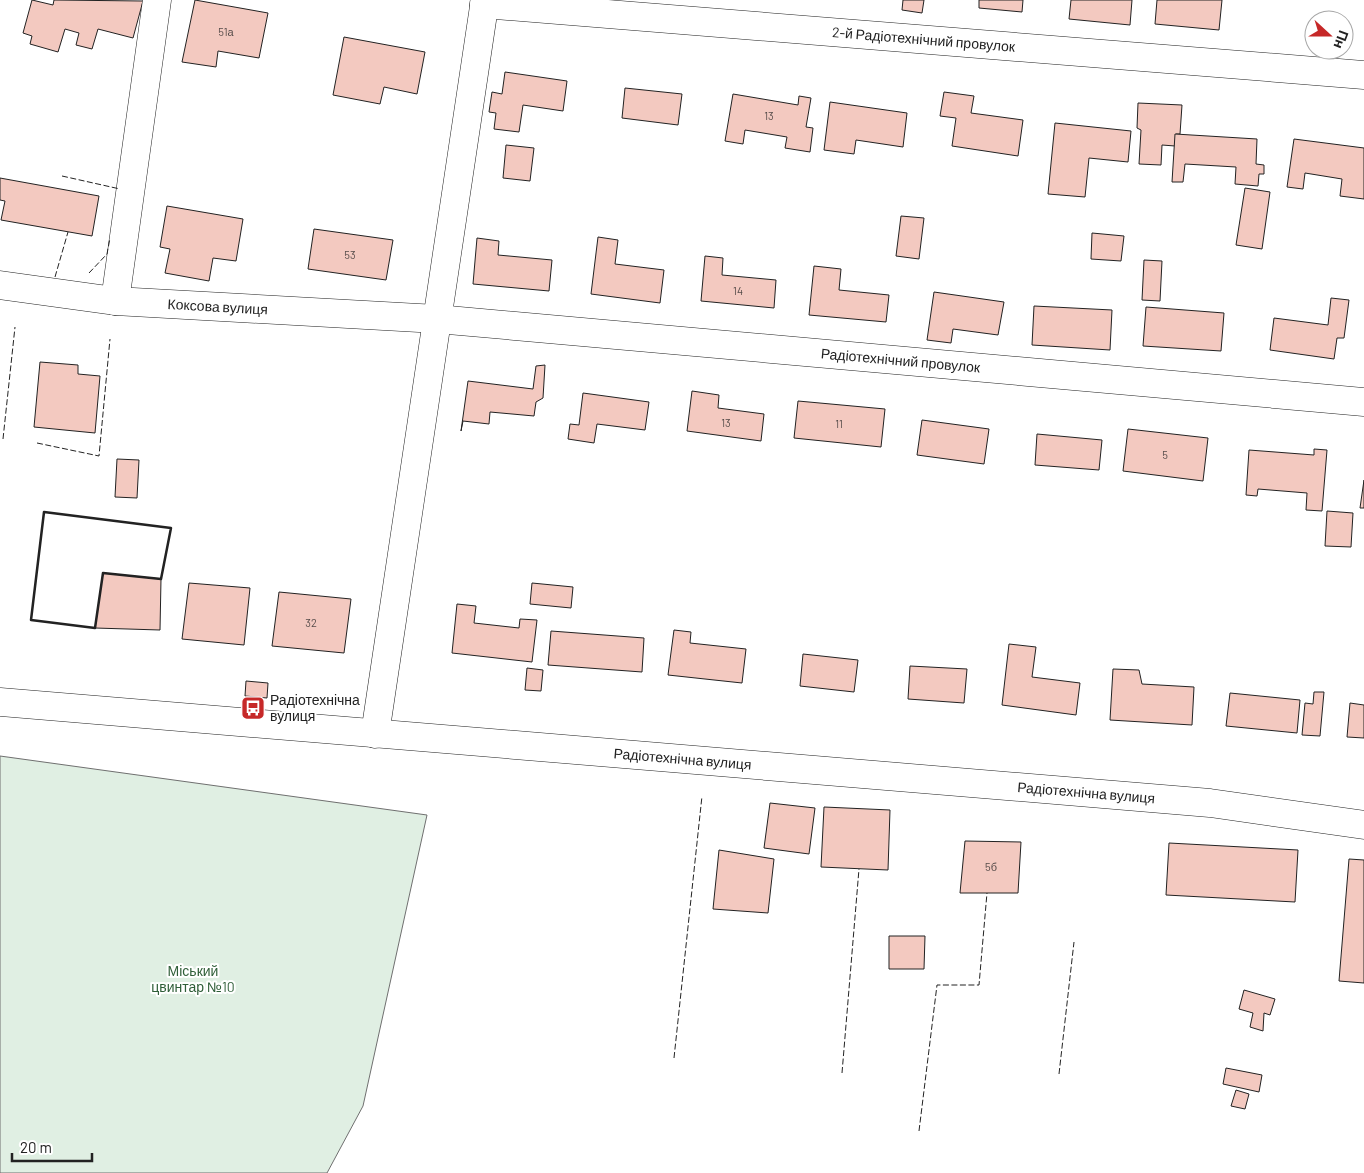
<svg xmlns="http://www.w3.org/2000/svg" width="1364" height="1173" viewBox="0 0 1364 1173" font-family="Barlow,sans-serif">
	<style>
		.green { fill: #e0efe3; stroke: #6f6f6f }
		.building { fill: #f3c9c0; stroke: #222 }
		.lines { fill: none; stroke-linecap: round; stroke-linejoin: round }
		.minor-casing { stroke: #222; stroke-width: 29 }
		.major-casing { stroke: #222; stroke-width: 29 }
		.minor { stroke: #fff; stroke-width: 28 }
		.major { stroke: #fff; stroke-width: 28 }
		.fence { stroke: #222; stroke-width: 1; stroke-dasharray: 6 2.5; stroke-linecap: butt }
		.wall { stroke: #222; stroke-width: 2.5 }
		.labels { text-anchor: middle; stroke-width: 4; stroke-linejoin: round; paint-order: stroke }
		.number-label { font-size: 11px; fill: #564c4a }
		.street-label { font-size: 14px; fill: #222; stroke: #fff }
		.poi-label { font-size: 14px; fill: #222; stroke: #fff; text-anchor: start }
		.park-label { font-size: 14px; fill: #2f5e38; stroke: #fff }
	</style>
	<rect width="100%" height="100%" fill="#fff"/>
	<polygon class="green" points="0,756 427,815 363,1106 327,1173 0,1173"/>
	<g class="building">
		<polygon points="32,0 53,5 54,0 143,1 133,38 98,29 92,49 76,45 79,33 65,29 58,52 30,44 32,36 23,33"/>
		<polygon points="195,0 268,13 259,58 218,51 216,67 182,62"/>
		<polygon points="903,0 924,0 922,13 902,10"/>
		<polygon points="979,0 1023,0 1022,12 979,8"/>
		<polygon points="1071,0 1132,0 1130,25 1069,19"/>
		<polygon points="1157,0 1222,0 1219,30 1155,24"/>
		<polygon points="344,37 425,52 417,94 384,87 380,104 333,95"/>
		<polygon points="505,72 567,81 563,111 523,105 519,132 494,129 496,113 489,112 492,92 502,94"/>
		<polygon points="625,88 682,94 678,125 622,118"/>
		<polygon points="944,92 974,96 971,113 1023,120 1018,156 952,146 956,118 940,116"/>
		<polygon points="733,94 798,105 799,96 811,98 806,127 813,128 810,152 785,148 787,137 745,130 743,144 725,141"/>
		<polygon points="830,102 907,113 903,147 856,140 854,154 824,150"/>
		<polygon points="1138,103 1182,105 1180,134 1176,134 1175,146 1162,145 1161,165 1139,164 1141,130 1137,128"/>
		<polygon points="1055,123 1131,131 1128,162 1089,158 1085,197 1048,194"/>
		<polygon points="1175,134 1257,139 1256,164 1264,165 1264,174 1259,174 1258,186 1235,184 1236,167 1185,164 1183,182 1172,182"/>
		<polygon points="1294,139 1364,148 1364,199 1340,196 1342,179 1305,173 1303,189 1287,187"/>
		<polygon points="506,145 534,148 530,181 503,178"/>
		<polygon points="0,178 99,196 92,236 1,220 5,201 0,200"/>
		<polygon points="1245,188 1270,192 1262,249 1236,245"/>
		<polygon points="167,206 243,219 236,261 213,258 209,281 165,273 170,249 160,247"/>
		<polygon points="901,216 924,218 919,259 896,256"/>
		<polygon points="314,229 393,240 386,280 308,269"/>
		<polygon points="1092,233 1124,236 1121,261 1091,259"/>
		<polygon points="598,237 618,240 615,264 664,270 660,303 591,294"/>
		<polygon points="477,238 499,241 498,255 552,260 549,291 473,284"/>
		<polygon points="705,256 723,258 722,275 776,280 774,308 701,301"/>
		<polygon points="1144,260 1162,261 1160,301 1142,300"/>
		<polygon points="814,266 841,269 839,290 889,295 886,322 809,315"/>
		<polygon points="934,292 1004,302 998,335 953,329 951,343 927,340"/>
		<polygon points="1331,298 1349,300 1344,338 1337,338 1334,359 1270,350 1274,318 1328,325"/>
		<polygon points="1034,306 1112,310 1110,350 1032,345"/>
		<polygon points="1146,307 1224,313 1221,351 1143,346"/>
		<polygon points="40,362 78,365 78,374 100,376 95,433 34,427"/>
		<polygon points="545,365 543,398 536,402 534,416 490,412 489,424 463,421 461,431 468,381 533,389 536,366"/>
		<polygon points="692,391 719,395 718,408 764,414 761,441 687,431"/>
		<polygon points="583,393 649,402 645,430 597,424 594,443 568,439 570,424 579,425"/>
		<polygon points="798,401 885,409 881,447 794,438"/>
		<polygon points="922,420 989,429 984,464 917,455"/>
		<polygon points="1128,429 1208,438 1203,481 1123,471"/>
		<polygon points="1037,434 1102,440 1099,470 1035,465"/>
		<polygon points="1314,449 1327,450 1322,511 1306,510 1307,493 1258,489 1257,496 1246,495 1249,450 1314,455"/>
		<polygon points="117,459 139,460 137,498 115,497"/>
		<polygon points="1364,480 1364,508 1360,508"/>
		<polygon points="1327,511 1353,513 1351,547 1325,546"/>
		<polygon points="103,573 161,579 160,630 95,628"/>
		<polygon points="189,583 250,588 244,645 182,639"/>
		<polygon points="532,583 573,587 571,608 530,604"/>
		<polygon points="279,592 351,599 344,653 272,646"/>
		<polygon points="457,604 476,606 474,623 519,628 520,619 537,620 532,662 452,653"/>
		<polygon points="674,630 691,632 690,643 746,649 742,683 668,675"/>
		<polygon points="551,631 644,638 642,672 548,665"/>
		<polygon points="1009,644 1036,647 1032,677 1080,683 1076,715 1002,705"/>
		<polygon points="803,654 858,660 854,692 800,686"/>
		<polygon points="910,666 967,669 964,703 908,699"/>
		<polygon points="527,668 543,670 541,691 525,690"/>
		<polygon points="1113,669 1139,670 1142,684 1194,687 1192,725 1110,720"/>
		<polygon points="246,681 268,683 267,698 245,696"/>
		<polygon points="1314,692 1324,692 1320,736 1302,735 1305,703 1313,704"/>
		<polygon points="1230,693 1300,700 1297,733 1226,726"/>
		<polygon points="1350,703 1364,705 1364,738 1347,737"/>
		<polygon points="770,803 815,808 809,854 764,848"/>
		<polygon points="824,807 890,810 888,870 821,867"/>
		<polygon points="965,841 1021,842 1018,893 960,893"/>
		<polygon points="1169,843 1298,850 1295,902 1166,895"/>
		<polygon points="719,850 774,859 768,913 713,909"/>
		<polygon points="1349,859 1364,860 1364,983 1339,981"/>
		<polygon points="889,936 925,936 924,969 889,969"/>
		<polygon points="1244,990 1275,999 1270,1015 1264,1013 1263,1031 1250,1027 1253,1013 1239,1009"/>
		<polygon points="1226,1068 1262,1075 1259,1092 1223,1084"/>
		<polygon points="1236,1090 1249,1094 1245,1109 1231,1106"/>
	</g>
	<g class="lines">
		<g class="minor-casing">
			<g id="minor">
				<path id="s1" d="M484,4l880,71"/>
				<path id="s2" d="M0,285l115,16 322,18 927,83"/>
				<polyline points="115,301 157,0"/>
				<polyline points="375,734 485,0"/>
			</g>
		</g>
		<g class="major-casing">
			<g id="major">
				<path id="s3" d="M0,702l1210,101 154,22"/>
			</g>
		</g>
		<use href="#minor" class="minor"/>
		<use href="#major" class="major"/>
		<g class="fence">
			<polyline points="62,176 120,189"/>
			<polyline points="89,273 107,254 110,238"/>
			<polyline points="55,277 68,232"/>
			<polyline points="3,439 15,327"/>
			<polyline points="37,443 99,456 110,339"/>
			<polyline points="674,1058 702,796"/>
			<polyline points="842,1073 859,869"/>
			<polyline points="1059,1074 1074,942"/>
			<polyline points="919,1131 937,985 979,985 987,893"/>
		</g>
		<polygon class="wall" points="44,512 171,528 161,579 103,573 95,628 31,620"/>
	</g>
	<defs>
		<g id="bus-square" transform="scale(1.25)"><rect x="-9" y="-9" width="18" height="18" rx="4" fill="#c62828" stroke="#fff"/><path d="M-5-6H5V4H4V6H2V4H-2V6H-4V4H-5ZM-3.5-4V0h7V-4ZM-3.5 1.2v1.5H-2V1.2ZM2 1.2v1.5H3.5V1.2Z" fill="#fff"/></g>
	</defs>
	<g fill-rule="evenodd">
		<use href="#bus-square" x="253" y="708"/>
	</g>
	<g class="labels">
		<g class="number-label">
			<text x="226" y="36">51а</text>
			<text x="769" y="120">13</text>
			<text x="350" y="259">53</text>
			<text x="738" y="295">14</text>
			<text x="726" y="427">13</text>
			<text x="839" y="428">11</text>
			<text x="1165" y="459">5</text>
			<text x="311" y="627">32</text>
			<text x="991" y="871">5б</text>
		</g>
		<g class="street-label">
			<text dy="5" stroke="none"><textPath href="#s1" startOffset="441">2-й Радіотехнічний провулок</textPath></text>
			<text dy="5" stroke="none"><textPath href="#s2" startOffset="219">Коксова вулиця</textPath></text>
			<text dy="5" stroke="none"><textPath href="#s2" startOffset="904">Радіотехнічний провулок</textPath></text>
			<text dy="5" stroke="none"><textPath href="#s3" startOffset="685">Радіотехнічна вулиця</textPath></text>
			<text dy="5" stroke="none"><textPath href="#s3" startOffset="1090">Радіотехнічна вулиця</textPath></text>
		</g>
		<g class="poi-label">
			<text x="270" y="705">Радіотехнічна<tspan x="270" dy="16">вулиця</tspan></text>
		</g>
		<g class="park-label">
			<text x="193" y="976">Міський<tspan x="193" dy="16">цвинтар №10</tspan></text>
		</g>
	</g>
	<g transform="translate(1329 35) rotate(111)"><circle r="24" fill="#ffffff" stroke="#a7a7a7"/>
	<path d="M0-4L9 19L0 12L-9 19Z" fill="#c62828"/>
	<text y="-8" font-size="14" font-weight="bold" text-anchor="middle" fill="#222222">Пн</text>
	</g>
	<path d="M12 1153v8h80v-8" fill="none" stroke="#222222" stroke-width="2.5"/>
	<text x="20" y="1153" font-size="15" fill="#222222" stroke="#ffffff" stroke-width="4" paint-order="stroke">20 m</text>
</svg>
